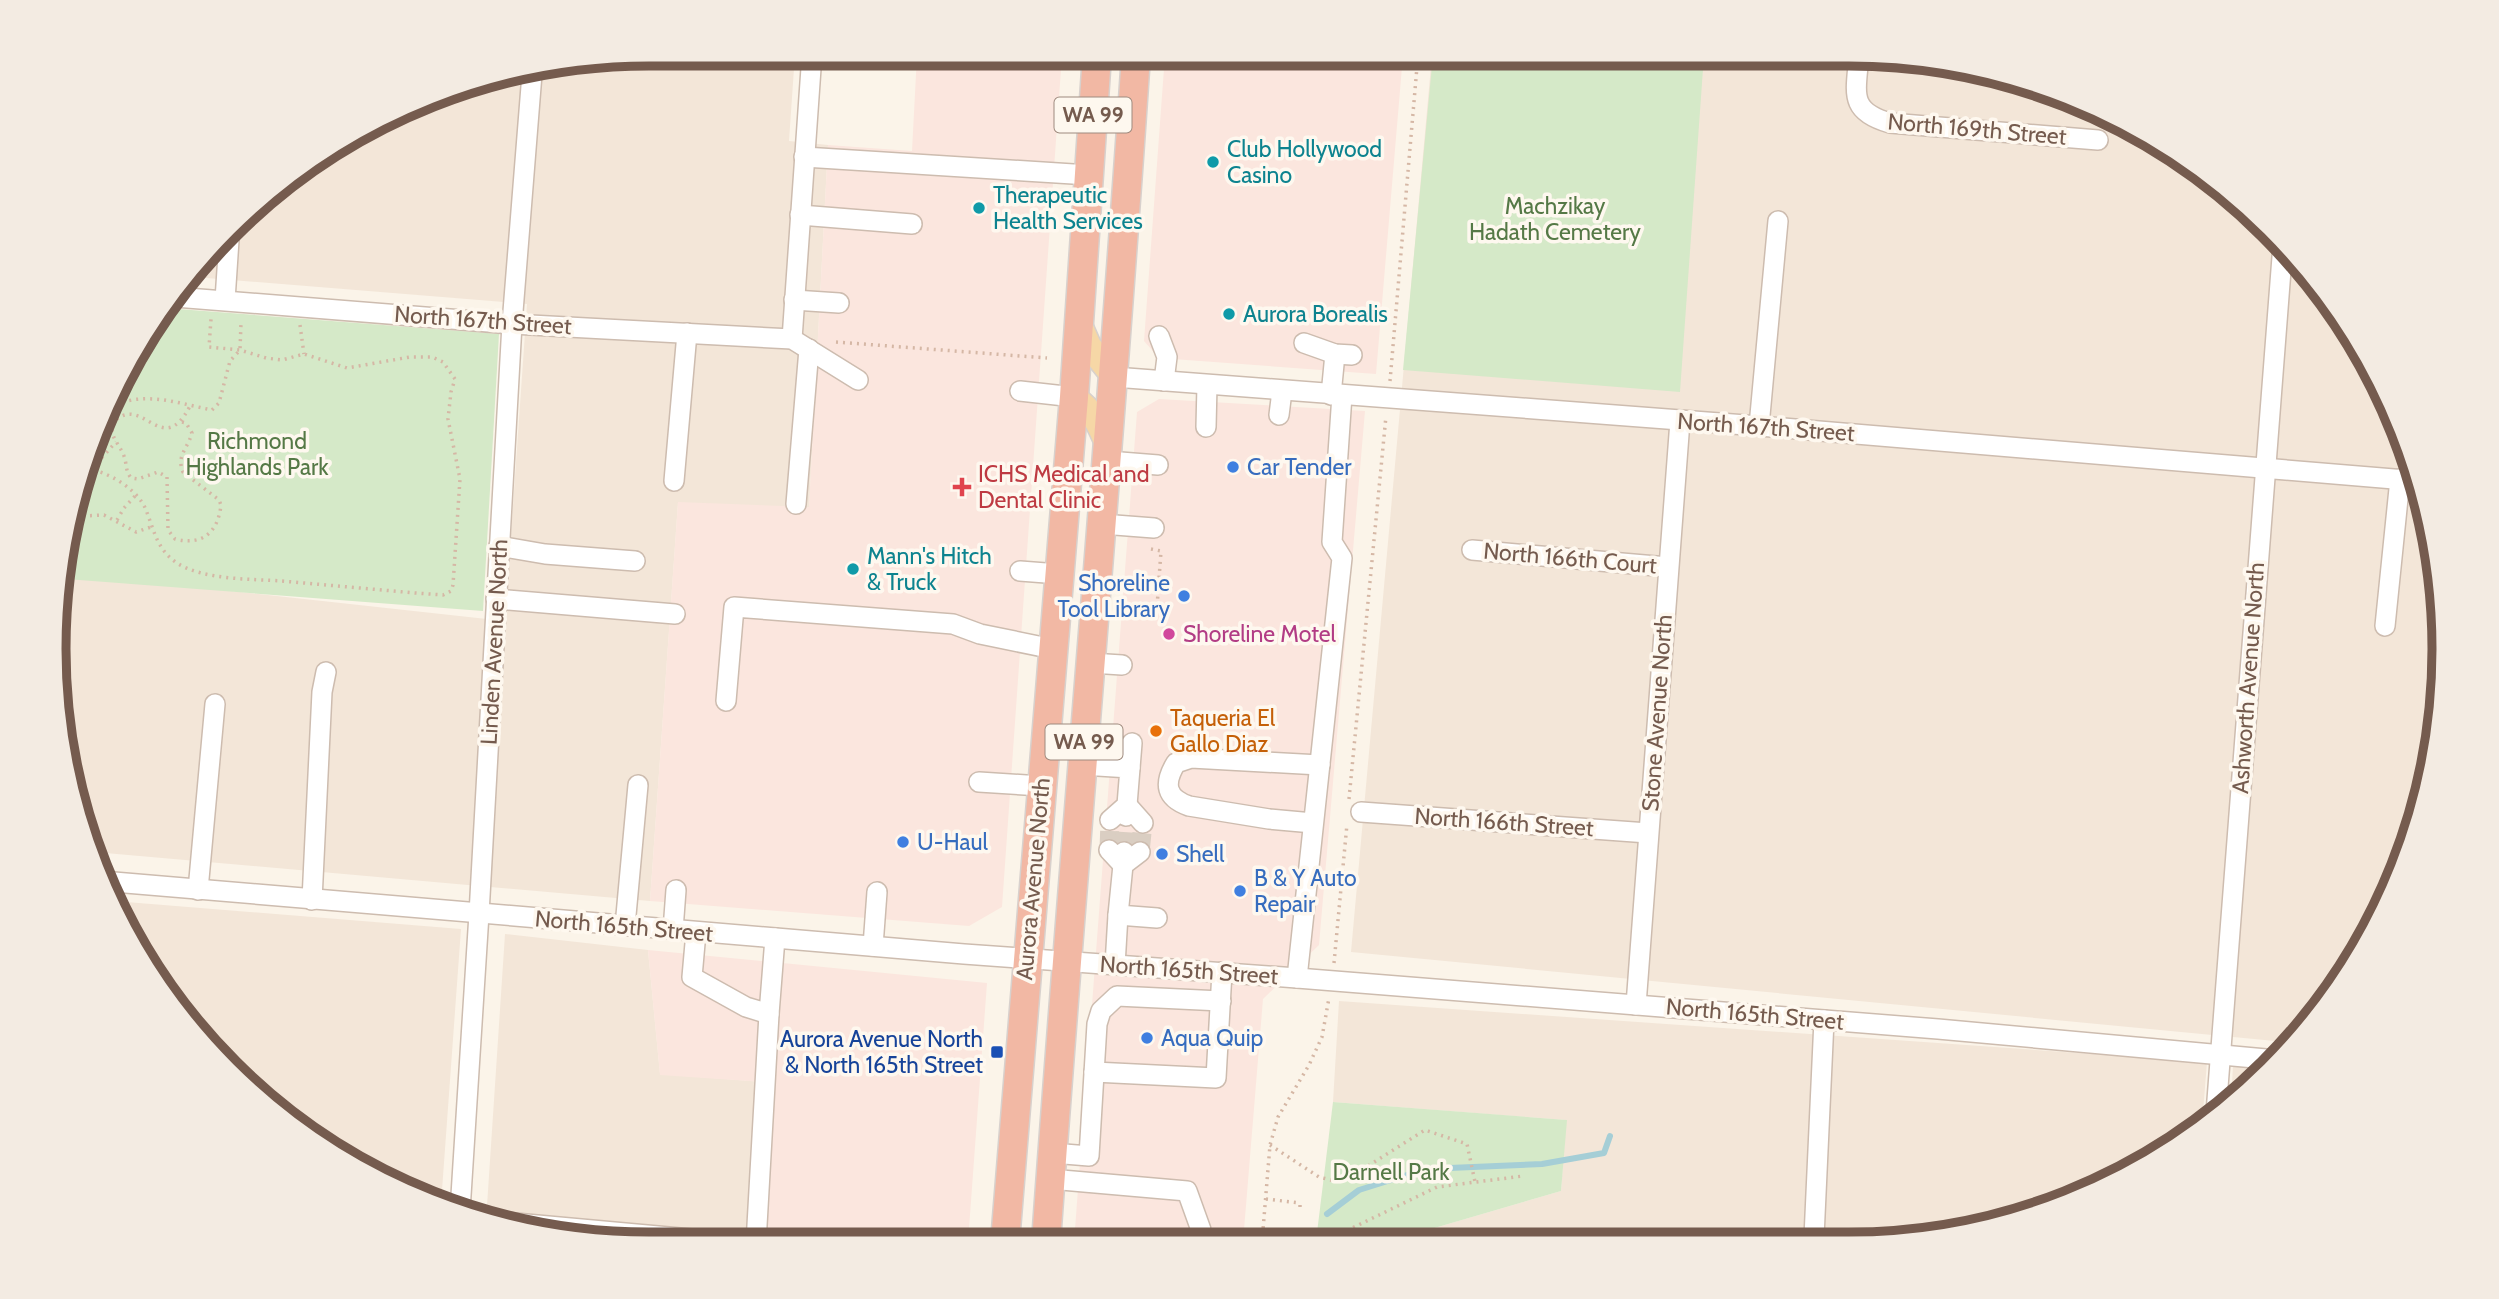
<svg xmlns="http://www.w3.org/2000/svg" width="2499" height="1299" viewBox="0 0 2499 1299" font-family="Cabin,sans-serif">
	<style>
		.residential { fill: #f3e6d8 }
		.commercial { fill: #fbe6de }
		.green { fill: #d5e9c8 }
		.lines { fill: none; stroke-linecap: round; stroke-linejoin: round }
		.stream { stroke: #a5ced6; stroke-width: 6 }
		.minor-tunnel { stroke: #dacec2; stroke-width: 19; stroke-dasharray: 19 10; stroke-linecap: butt }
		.minor-casing { stroke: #cdbcaf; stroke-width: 22 }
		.major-casing { stroke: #d8d1cd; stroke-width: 27 }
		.highway-casing { stroke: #d8d1cd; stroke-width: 31 }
		.path { stroke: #d5b7a5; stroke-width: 3.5; stroke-dasharray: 2 5; stroke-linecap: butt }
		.minor { stroke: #fff; stroke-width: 19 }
		.major { stroke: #f6d7a6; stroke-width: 24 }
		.highway { stroke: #f2b8a4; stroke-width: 28 }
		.culture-dot { fill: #0f9aa8; stroke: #fef8ef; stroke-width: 2.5 }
		.shop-dot { fill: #3f7fe0; stroke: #fef8ef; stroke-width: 2.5 }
		.health-dot { fill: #e0444e; stroke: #fef8ef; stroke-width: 2.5 }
		.hotel-dot { fill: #d1479c; stroke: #fef8ef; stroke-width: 2.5 }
		.food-dot { fill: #e8710a; stroke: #fef8ef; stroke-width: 2.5 }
		.transit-dot { fill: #1a4fb4; stroke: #fef8ef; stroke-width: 2.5 }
		.labels { text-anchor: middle; stroke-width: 7; stroke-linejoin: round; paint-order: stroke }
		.shield { fill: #fef8ef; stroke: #9e8a7e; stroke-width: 2 }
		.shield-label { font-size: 21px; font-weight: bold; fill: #755b4e }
		.street-label { font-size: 23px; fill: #755b4e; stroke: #fef8ef }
		.culture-label { font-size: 23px; fill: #0d838f; stroke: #fef8ef; text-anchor: start }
		.park-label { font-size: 23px; fill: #557946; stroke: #fef8ef }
		.shop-label { font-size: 23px; fill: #366cbe; stroke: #fef8ef; text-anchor: start }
		.health-label { font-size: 23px; fill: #be3a42; stroke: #fef8ef; text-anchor: start }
		.hotel-label { font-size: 23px; fill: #b23c85; stroke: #fef8ef; text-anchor: start }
		.food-label { font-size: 23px; fill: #c56008; stroke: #fef8ef; text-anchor: start }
		.transit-label { font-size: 23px; fill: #164399; stroke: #fef8ef; text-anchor: end }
		.rim { fill: none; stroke: #755b4e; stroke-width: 9 }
	</style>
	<rect width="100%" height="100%" fill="#fbf4e9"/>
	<g class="residential">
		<polygon points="650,54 795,54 789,141 828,145 809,508 678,503 650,901 94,852 56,689 67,573 505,621 527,304 194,277 287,178 458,86"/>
		<polygon points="1432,55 1888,56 2004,75 2113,116 2212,178 2297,257 2365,352 2413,459 2440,572 2443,689 2424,804 2383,913 2295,1043 1351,952"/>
		<polygon points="114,901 461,929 441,1204 386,1183 287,1122 202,1042"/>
		<polygon points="505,934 648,950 660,1074 764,1082 752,1243 611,1243 496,1225 486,1221"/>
		<polygon points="1339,1001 2207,1062 2202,1125 2181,1144 2077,1200 1928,1240 1390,1241 1561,1191 1566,1120 1333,1102"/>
		<polygon points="2233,1066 2267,1069 2231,1100"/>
	</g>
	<g class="commercial">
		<polygon points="917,55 1062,55 1002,907 969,926 650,901 678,502 809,507 828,145 912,151"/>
		<polygon points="1165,55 1403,55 1376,374 1159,358 1144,341"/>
		<polygon points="1159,399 1365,411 1319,945 1263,999 1243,1242 1074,1242 1137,412"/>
		<polygon points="648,950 987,983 968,1242 752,1243 764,1082 660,1075"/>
	</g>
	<g class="green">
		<polygon points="1433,55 1704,55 1680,392 1403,370"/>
		<polygon points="165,308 499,334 483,611 66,579 74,496 154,319"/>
		<polygon points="1333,1102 1567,1120 1561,1191 1390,1241 1316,1241"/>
	</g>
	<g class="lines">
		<polyline class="stream" points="1327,1214 1359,1190 1426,1169 1542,1164 1604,1153 1610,1136"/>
		<g class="minor-tunnel">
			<polyline points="1109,850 1110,820"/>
			<polyline points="1124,851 1126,821"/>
			<polyline points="1140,852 1143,823"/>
		</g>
		<g class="minor-casing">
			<g id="minor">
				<path d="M1859,55c-3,38 -11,56 31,68l208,17"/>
				<polyline points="804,157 1089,175"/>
				<polyline points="800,215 912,224"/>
				<polyline points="175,297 512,324 792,339 858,380"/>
				<polyline points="225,300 229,240"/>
				<polyline points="794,300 839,303"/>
				<polyline points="1159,336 1167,357 1164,381"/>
				<polyline points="792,339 812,54"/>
				<polyline points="1304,343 1335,354 1352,355"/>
				<polyline points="1114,377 1759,426 2418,481"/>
				<polyline points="1020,391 1074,397"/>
				<polyline points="1331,395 1335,354"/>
				<polyline points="1279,415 1282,391"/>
				<polyline points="1759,426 1778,221"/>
				<polyline points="1206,427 1207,385"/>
				<polyline points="1108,461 1158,465"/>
				<polyline points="674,481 687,333"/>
				<polyline points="796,504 809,349"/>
				<polyline points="1102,524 1154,528"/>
				<polyline points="499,546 545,554 635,561"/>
				<polyline points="1472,550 1668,567"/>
				<polyline points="1020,571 1059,574"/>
				<polyline points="496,599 675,614"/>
				<polyline points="2385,626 2400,479"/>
				<polyline points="1091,663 1122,665"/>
				<polyline points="726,701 734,607 953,624 980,634 1053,649"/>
				<polyline points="1082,765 1130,768 1127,805 1110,820"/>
				<polyline points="1130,768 1132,743"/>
				<polyline points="979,782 1041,786"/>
				<polyline points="1361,812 1648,833"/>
				<polyline points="1126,816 1127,805 1143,823"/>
				<path d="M1313,823l-44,-4 -80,-13c-23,-8 -26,-22 -13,-43l15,-5 129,7"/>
				<polyline points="1109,850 1123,865 1124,852"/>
				<polyline points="1140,852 1123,865 1118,915 1157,918"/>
				<polyline points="102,881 964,954 1297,978 1938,1029 2277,1060"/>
				<polyline points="198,890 215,704"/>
				<polyline points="312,900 322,692 326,672"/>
				<polyline points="625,926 638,785"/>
				<polyline points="673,930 676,890"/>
				<polyline points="696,932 692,977 746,1007 769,1014 775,938"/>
				<polyline points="873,946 877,892"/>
				<polyline points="1115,965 1118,915"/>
				<polyline points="1297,978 1342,558 1332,542 1342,395"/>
				<polyline points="1636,1005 1680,421"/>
				<polyline points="1094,1072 1216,1078 1222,972"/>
				<polyline points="2216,1113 2283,244"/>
				<polyline points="1052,1153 1089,1156 1097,1024 1101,1011 1117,996 1221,1001"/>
				<polyline points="1050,1179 1187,1191 1201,1230"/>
				<polyline points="460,1211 479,914 512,324 532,74"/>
				<polyline points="484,1220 724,1242"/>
				<polyline points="1809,1240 1814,1237 1824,1020"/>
				<polyline points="756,1243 769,1014"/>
			</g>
		</g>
		<g class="major-casing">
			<g id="major">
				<polyline points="1079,323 1089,346 1114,377"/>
				<path d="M1074,397c21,16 25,27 35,51"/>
			</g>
		</g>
		<g class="highway-casing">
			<g id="highway">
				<polyline points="1005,1242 1074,397 1097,55"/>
				<path d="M1046,1242c28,-396 64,-791 90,-1187"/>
			</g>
		</g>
		<g class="path">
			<polyline points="300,325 304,354"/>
			<polyline points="836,342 1047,358"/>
			<polyline points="1390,381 1418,55"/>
			<path d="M116,405c30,-14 65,-1 96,5l7,-7 11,-42 10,-11 1,-27"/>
			<path d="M182,422l4,1 6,10c-4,15 -16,23 -9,39l36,28 2,5c-3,27 -18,41 -46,34l-7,-9 -1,-53 -9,-5 -20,7 -7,-1c-6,-8 -4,-14 -7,-22 -5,-13 -15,-19 -11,-33 29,-32 49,38 77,-17"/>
			<polyline points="95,450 99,470"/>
			<polyline points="97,463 116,442"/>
			<path d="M87,469c20,2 51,20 59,41 8,20 11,40 31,53 26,17 75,16 105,18 45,4 89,8 133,12l28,2 8,-4 2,-6 7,-106 -12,-60 3,-27 4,-13 -12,-17 -11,-5h-22l-63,11 -43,-14 -22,6 -16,-2 -26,-8 -31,-3 2,-28"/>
			<polyline points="83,516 104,515 136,532 151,527"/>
			<polyline points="72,520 80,521 83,516 80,510 73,511"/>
			<polyline points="117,520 124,508 136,495"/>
			<polyline points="1151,549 1161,551 1157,607"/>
			<polyline points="1349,799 1386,416"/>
			<polyline points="1334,963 1347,824"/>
			<polyline points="1270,1145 1319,1177 1335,1181 1352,1176 1425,1130 1467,1144 1475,1182"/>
			<polyline points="1266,1199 1300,1203"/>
			<polyline points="1300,1207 1300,1200"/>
			<polyline points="1263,1238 1348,1230 1437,1187 1523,1176"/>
			<polyline points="1262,1242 1270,1145 1278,1117 1309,1065 1322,1037 1329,998"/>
		</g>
		<use href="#minor" class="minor"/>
		<use href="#major" class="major"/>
		<use href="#highway" class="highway"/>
	</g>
	<g class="culture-dot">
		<circle cx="1213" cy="162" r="7"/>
		<circle cx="979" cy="208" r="7"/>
		<circle cx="1229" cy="314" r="7"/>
		<circle cx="853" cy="569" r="7"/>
	</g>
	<g class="shop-dot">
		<circle cx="1233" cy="467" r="7"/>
		<circle cx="1184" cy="596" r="7"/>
		<circle cx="903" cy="842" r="7"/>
		<circle cx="1162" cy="854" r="7"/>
		<circle cx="1240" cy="891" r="7"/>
		<circle cx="1147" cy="1038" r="7"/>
	</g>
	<path class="health-dot" d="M958.5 476.5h7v7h7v7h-7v7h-7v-7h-7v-7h7z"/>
	<circle class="hotel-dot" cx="1169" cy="634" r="7"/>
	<circle class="food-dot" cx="1156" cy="731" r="7"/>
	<rect class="transit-dot" x="990" y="1045" width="14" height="14" rx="3.5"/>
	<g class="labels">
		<g class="shield">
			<rect x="1054.5" y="97.5" width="77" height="35" rx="5"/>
			<rect x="1045.5" y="724.5" width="77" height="35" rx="5"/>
		</g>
		<g class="shield-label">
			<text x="1093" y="122">WA 99</text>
			<text x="1084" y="749">WA 99</text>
		</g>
		<g class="street-label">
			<text transform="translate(1977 129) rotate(5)" y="8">North 169th Street</text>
			<text transform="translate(483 320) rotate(4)" y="8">North 167th Street</text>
			<text transform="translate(1766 427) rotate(4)" y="8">North 167th Street</text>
			<text transform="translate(1570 558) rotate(5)" y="8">North 166th Court</text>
			<text transform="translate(494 642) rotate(-87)" y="8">Linden Avenue North</text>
			<text transform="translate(2248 678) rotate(-86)" y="8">Ashworth Avenue North</text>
			<text transform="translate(1657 713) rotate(-86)" y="8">Stone Avenue North</text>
			<text transform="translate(1504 822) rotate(4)" y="8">North 166th Street</text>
			<text transform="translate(1033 879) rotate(-85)" y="8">Aurora Avenue North</text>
			<text transform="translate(624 926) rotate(5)" y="8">North 165th Street</text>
			<text transform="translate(1189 970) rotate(4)" y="8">North 165th Street</text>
			<text transform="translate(1755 1014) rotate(5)" y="8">North 165th Street</text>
		</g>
		<g class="culture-label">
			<text x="1227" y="157">Club Hollywood<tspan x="1227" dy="26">Casino</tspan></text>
			<text x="993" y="203">Therapeutic<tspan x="993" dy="26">Health Services</tspan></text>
			<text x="1243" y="322">Aurora Borealis</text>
			<text x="867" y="564">Mann's Hitch<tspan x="867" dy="26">&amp; Truck</tspan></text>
		</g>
		<g class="park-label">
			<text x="1555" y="214">Machzikay<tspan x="1555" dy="26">Hadath Cemetery</tspan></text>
			<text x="257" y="449">Richmond<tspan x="257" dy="26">Highlands Park</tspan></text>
			<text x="1391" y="1180">Darnell Park</text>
		</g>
		<g class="shop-label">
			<text x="1247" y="475">Car Tender</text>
			<text x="1170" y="591" text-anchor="end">Shoreline<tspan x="1170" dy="26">Tool Library</tspan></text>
			<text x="917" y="850">U-Haul</text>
			<text x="1176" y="862">Shell</text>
			<text x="1254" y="886">B &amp; Y Auto<tspan x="1254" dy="26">Repair</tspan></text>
			<text x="1161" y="1046">Aqua Quip</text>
		</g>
		<g class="health-label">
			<text x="978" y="482">ICHS Medical and<tspan x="978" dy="26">Dental Clinic</tspan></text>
		</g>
		<g class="hotel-label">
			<text x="1183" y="642">Shoreline Motel</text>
		</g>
		<g class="food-label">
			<text x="1170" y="726">Taqueria El<tspan x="1170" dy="26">Gallo Diaz</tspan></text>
		</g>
		<g class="transit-label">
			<text x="983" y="1047">Aurora Avenue North<tspan x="983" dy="26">&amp; North 165th Street</tspan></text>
		</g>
	</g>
	<path d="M0 0H2499V1299H0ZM649 66H1849A583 583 0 0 1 2432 649V649A583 583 0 0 1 1849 1232H649A583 583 0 0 1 66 649V649A583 583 0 0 1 649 66Z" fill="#f3ebe2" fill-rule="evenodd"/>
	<path class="rim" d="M649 66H1849A583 583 0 0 1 2432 649V649A583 583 0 0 1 1849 1232H649A583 583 0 0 1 66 649V649A583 583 0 0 1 649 66Z"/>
</svg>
